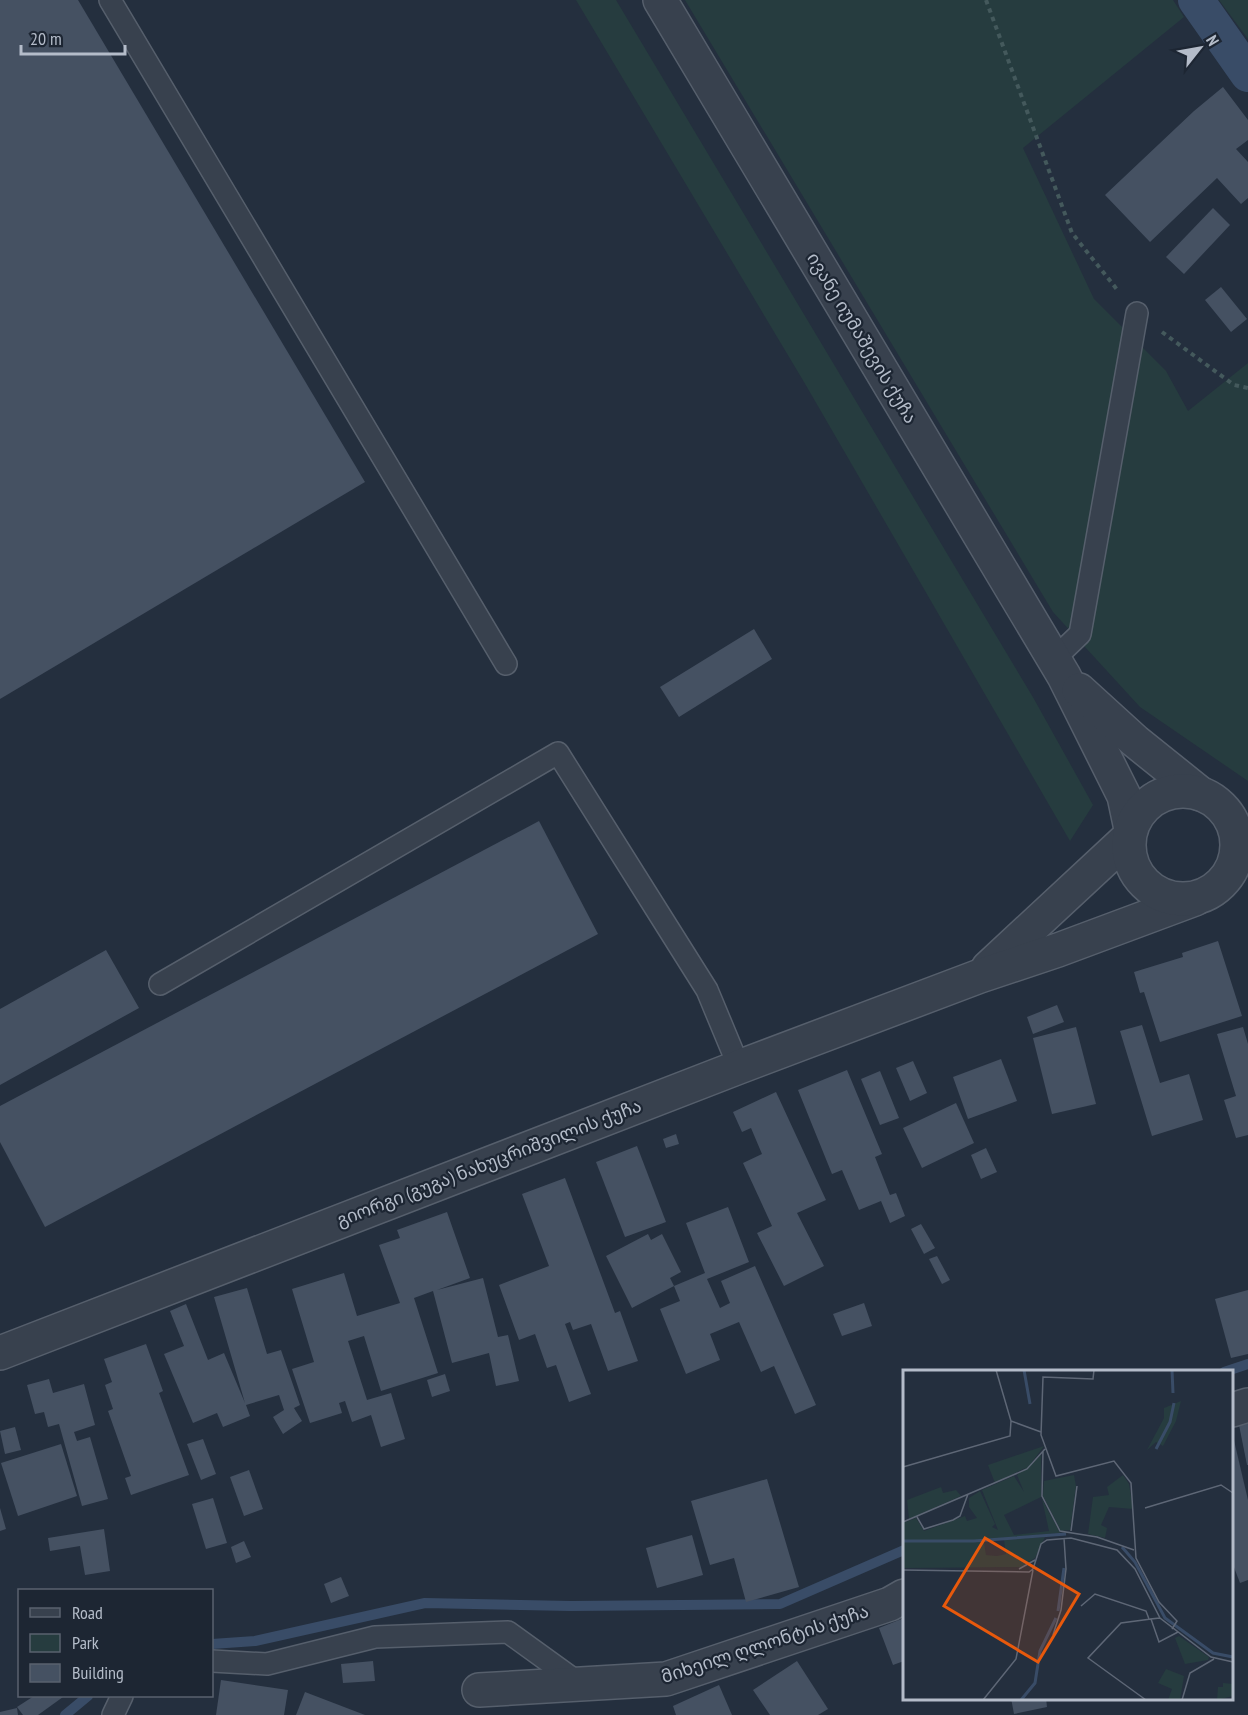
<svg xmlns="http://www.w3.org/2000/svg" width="1248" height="1715" viewBox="0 0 1248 1715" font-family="'PT Sans Narrow','Noto Sans Georgian',sans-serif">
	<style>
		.green { fill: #263c3f }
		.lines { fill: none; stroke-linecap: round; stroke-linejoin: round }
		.stream { stroke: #394c67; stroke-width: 10 }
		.canal { stroke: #394c67; stroke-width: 36 }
		.building { fill: #455162 }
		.service-casing { stroke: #565f6c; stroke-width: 24 }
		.minor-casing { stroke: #565f6c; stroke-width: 36 }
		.tertiary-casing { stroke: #565f6c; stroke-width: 36 }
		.path { stroke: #44595c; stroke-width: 4; stroke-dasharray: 4.5 4.5; stroke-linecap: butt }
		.service { stroke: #38414e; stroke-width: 21 }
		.minor { stroke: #38414e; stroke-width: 33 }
		.tertiary { stroke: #38414e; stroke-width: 33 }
		.labels { text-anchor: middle; stroke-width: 4.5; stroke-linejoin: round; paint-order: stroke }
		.street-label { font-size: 18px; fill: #b4bcc9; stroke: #1d2633 }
		.inset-river { fill: none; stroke: #394c67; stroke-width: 3 }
		.inset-road { fill: none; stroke: #5e6776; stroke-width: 1.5 }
		.view { fill: #e8590c; fill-opacity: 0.15; stroke: #e8590c; stroke-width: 3 }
		.inset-edge { fill: none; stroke: #b4bcc9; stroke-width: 3 }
	</style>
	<rect width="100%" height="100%" fill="#242f3e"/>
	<g class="green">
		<polygon points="576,0 616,0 1034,699 1093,805 1070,841 804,382"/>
		<polygon points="685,0 1173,0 1184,17 1023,148 1094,299 1166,371 1188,411 1248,363 1248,781 1140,707 1053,612"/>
		<polygon points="1219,0 1248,0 1248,39"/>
	</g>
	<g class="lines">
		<g class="stream">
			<polyline points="1224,1372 1248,1364"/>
			<polyline points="212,1644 255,1641 425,1603 571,1606 780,1604 904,1550"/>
			<polyline points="65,1715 88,1696"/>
		</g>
		<polyline class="canal" points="1196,0 1248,74"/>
	</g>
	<g class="building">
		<polygon points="0,0 78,0 365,482 0,699"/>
		<polygon points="1223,87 1248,120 1248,140 1236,149 1248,162 1248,198 1241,204 1217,178 1150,242 1105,195 1194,111"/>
		<polygon points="1213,208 1230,225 1184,274 1166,257"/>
		<polygon points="1221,287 1247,319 1231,332 1205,300"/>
		<polygon points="754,629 772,659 679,717 660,687"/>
		<polygon points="539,821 598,934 45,1227 0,1142 0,1106"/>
		<polygon points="1218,941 1242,1016 1160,1042 1144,992 1140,993 1134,972 1183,957 1182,953"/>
		<polygon points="106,950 139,1008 0,1085 0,1009"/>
		<polygon points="1057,1005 1064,1022 1033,1034 1027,1017"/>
		<polygon points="1142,1025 1160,1083 1189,1074 1203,1120 1152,1136 1120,1031"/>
		<polygon points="1076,1027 1096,1104 1052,1114 1033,1038"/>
		<polygon points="1243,1027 1248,1044 1248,1135 1236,1138 1224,1100 1236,1096 1217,1034"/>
		<polygon points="1001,1059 1017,1101 968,1119 953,1077"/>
		<polygon points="913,1061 927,1093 910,1101 896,1068"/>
		<polygon points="847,1070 882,1154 875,1157 890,1195 896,1193 905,1216 890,1223 881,1201 859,1210 842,1170 832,1174 798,1090"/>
		<polygon points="880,1071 899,1118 880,1125 861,1079"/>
		<polygon points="776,1092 826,1200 797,1213 824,1266 784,1286 757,1233 772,1226 743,1163 762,1154 751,1128 742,1132 733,1112"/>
		<polygon points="956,1103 974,1143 922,1168 903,1128"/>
		<polygon points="676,1134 679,1144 666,1148 663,1139"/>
		<polygon points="637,1146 666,1222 625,1237 596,1162"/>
		<polygon points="986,1148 997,1172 981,1179 971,1155"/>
		<polygon points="565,1178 615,1313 620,1311 638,1361 608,1371 591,1324 573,1330 570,1322 565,1324 591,1394 569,1402 556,1365 547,1368 535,1334 519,1340 499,1285 549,1266 522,1194"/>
		<polygon points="728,1207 749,1262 707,1279 720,1308 730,1303 721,1281 755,1266 816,1405 795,1414 774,1366 761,1372 739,1322 710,1334 720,1360 686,1374 660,1309 680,1301 674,1286 705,1273 686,1223"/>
		<polygon points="447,1212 470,1278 437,1290 483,1278 498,1337 508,1335 519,1381 496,1386 489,1353 452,1363 433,1291 414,1298 438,1373 381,1391 364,1336 348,1341 367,1400 391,1393 405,1439 381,1447 371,1415 352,1422 345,1401 339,1403 342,1413 310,1423 292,1369 314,1362 292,1289 344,1273 357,1316 400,1303 379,1245 400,1238 397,1230"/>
		<polygon points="921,1224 935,1248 924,1254 911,1229"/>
		<polygon points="648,1234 651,1240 662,1234 681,1272 670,1278 674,1286 632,1308 606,1256"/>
		<polygon points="937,1256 950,1280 942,1284 929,1259"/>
		<polygon points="247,1288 267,1354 281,1350 300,1405 294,1408 302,1421 283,1434 273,1417 284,1410 279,1395 246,1405 250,1416 223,1427 217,1413 193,1423 164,1354 184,1346 170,1311 186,1304 208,1360 224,1353 245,1403 214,1297"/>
		<polygon points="1248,1290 1248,1354 1231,1358 1215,1299"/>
		<polygon points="864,1303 872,1326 842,1336 833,1314"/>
		<polygon points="146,1344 163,1391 159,1393 189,1475 131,1495 125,1478 131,1476 108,1411 113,1409 105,1385 112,1382 104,1359"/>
		<polygon points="445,1374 450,1391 432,1397 427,1380"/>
		<polygon points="49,1379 53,1393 84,1384 95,1425 74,1432 77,1441 90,1437 108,1499 82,1506 59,1424 48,1427 44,1412 35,1414 27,1385"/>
		<polygon points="1248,1423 1248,1465 1247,1465 1239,1425"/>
		<polygon points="15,1427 21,1450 5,1454 0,1431"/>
		<polygon points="1232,1432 1248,1500 1248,1580 1240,1583 1232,1562"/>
		<polygon points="203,1439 216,1474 201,1480 187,1444"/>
		<polygon points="61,1444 77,1496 18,1516 1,1463"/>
		<polygon points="249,1470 263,1509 244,1516 230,1477"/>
		<polygon points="767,1479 799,1587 746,1602 734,1558 710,1565 691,1501"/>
		<polygon points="213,1498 227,1543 206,1549 192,1504"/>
		<polygon points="0,1508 6,1529 0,1531"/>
		<polygon points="104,1529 110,1571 85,1575 80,1546 50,1551 48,1538"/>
		<polygon points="692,1535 703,1575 657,1588 646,1548"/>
		<polygon points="244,1541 251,1557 236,1563 231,1547"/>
		<polygon points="341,1577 349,1596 331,1603 324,1584"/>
		<polygon points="904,1618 904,1661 893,1665 879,1628"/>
		<polygon points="373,1661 375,1681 343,1683 341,1664"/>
		<polygon points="797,1661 828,1709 818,1715 770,1715 753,1690"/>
		<polygon points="221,1680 288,1690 284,1715 216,1715"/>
		<polygon points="719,1685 732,1715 676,1715 673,1706"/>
		<polygon points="305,1692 365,1715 296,1715"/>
		<polygon points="34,1696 62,1696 63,1697 38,1715 23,1715 17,1707"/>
		<polygon points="1011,1698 1046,1698 1047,1707 1014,1714"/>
		<polygon points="17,1708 18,1715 0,1715 0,1712"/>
	</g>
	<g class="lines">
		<g class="service-casing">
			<g id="service">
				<polyline points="110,0 506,664"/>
				<polyline points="1053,660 1080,634 1137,313"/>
				<polyline points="160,984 558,753 707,990 739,1067"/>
				<polyline points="212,1661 267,1664 375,1637 508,1632 580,1684"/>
				<polyline points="113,1715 122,1696"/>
			</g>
		</g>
		<g class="minor-casing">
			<g id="minor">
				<polyline points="988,968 1129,837"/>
				<polyline points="0,1353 739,1067 980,976 1058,950 1195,899"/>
				<polyline points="1232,1410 1248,1405"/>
				<polyline points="479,1690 666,1679 890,1604 904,1596"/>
			</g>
		</g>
		<g class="tertiary-casing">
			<g id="tertiary">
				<polyline points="660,0 1064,676 1124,796 1131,829"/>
				<polyline points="1079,690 1135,741 1201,794"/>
				<circle cx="1183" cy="845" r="54"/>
			</g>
		</g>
		<g class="path">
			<polyline points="986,0 1072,233 1119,292"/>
			<polyline points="1162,332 1234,385 1248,388"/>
		</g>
		<use href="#service" class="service"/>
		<use href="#minor" class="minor"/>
		<use href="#tertiary" class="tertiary"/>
	</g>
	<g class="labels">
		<g class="street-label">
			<text transform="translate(862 338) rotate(59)" y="6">ივანე იუმაშევის ქუჩა</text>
			<text transform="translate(489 1163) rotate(-21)" y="6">გიორგი (გუგა) ნახუცრიშვილის ქუჩა</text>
			<text transform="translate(765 1644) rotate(-18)" y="6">მიხეილ ღლონტის ქუჩა</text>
		</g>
	</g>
	<g transform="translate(903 1370)">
		<rect width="330" height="330" fill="#242f3e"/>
		<path d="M278,31l-5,20 -13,25 -7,-4 -9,8 17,-32v-10zM141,76l-15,20 -34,17 -7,-18zM138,85v42l-37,18 10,20 35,-4 -7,-32 18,34 -80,7h-77v-17l13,-5 8,13 41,-15 2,5 10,-3 -8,-11v-9l11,-7 15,33 -3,3 6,3 -16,-40 32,-14 10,16 -7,-17zM171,105l2,11 -6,44 -9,1 -18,-35 1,-15zM220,105l6,9 4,25 -24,-2 -8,18 6,3 -2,10 -17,-4 5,-37 16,-2 -2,-8zM38,117l2,6 13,-3 5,6 -52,23 -2,-19zM142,167l-10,21 -14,9 -118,1v-26h81l2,13 11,1 9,-2 -2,-14zM276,266l30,21 -1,3 -23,4 -10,-26zM263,299l18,7 -4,24h-12l4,-11 -14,-6zM320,313l10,1v12l-16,4 1,-13h5z" fill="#263c3f"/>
		<path class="inset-river" d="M121,0l6,34M269,0l1,23M253,79l14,-27 4,-19M0,171h71l92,-7M219,177l13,15 30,56 48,35 20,4M155,241l6,-43M118,330l14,-17 5,-32 16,-33"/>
		<path class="inset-road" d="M191,0l-1,9 -50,-2 -2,58 15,41 58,-15 17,22 5,75 23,44 18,19 -5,8M108,51l30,11M140,81l-1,45 18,35 37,6 37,13M0,97l107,-31 1,-15 -15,-51M242,138l76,-23 12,8M14,147l7,12 29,-9 7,-4 8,-22M0,152l124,-53 18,-20M168,161l6,-45M116,199l16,-9M130,199l8,-25 6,-4 24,-2 46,12 18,19 25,49 51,39 22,5M0,200l126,2 4,-3M178,236l14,-12 51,17 3,8M257,248l-9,1 8,23 19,-10M150,265l8,-25 5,-41 -2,-31M80,330l33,-41 17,-89M243,330l-58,-42 33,-35 30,-4M279,330l8,-27 24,-14"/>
		<path class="view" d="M82,168l94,56 -41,68 -94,-56z"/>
		<rect width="330" height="330" class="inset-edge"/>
	</g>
	<rect x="18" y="1589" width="195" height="108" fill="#1d2633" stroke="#59626f" stroke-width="1.5"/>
	<rect x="30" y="1608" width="30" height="9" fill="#38414e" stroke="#59626f" stroke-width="1.5"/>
	<text x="72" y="1619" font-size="18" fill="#b4bcc9">Road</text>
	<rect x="30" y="1634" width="30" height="18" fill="#263c3f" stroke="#59626f" stroke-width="1.5"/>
	<text x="72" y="1649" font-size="18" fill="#b4bcc9">Park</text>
	<rect x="30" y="1664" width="30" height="18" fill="#455162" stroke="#59626f" stroke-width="1.5"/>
	<text x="72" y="1679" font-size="18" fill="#b4bcc9">Building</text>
	<g transform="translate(1200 48) rotate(59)" stroke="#1d2633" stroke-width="4.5" paint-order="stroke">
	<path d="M0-4.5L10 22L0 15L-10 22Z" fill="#b4bcc9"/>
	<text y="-9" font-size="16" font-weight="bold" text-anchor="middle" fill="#b4bcc9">N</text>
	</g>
	<path d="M21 45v9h104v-9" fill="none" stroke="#b4bcc9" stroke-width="3"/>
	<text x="30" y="45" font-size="18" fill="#b4bcc9" stroke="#1d2633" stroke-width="4.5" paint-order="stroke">20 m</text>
</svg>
